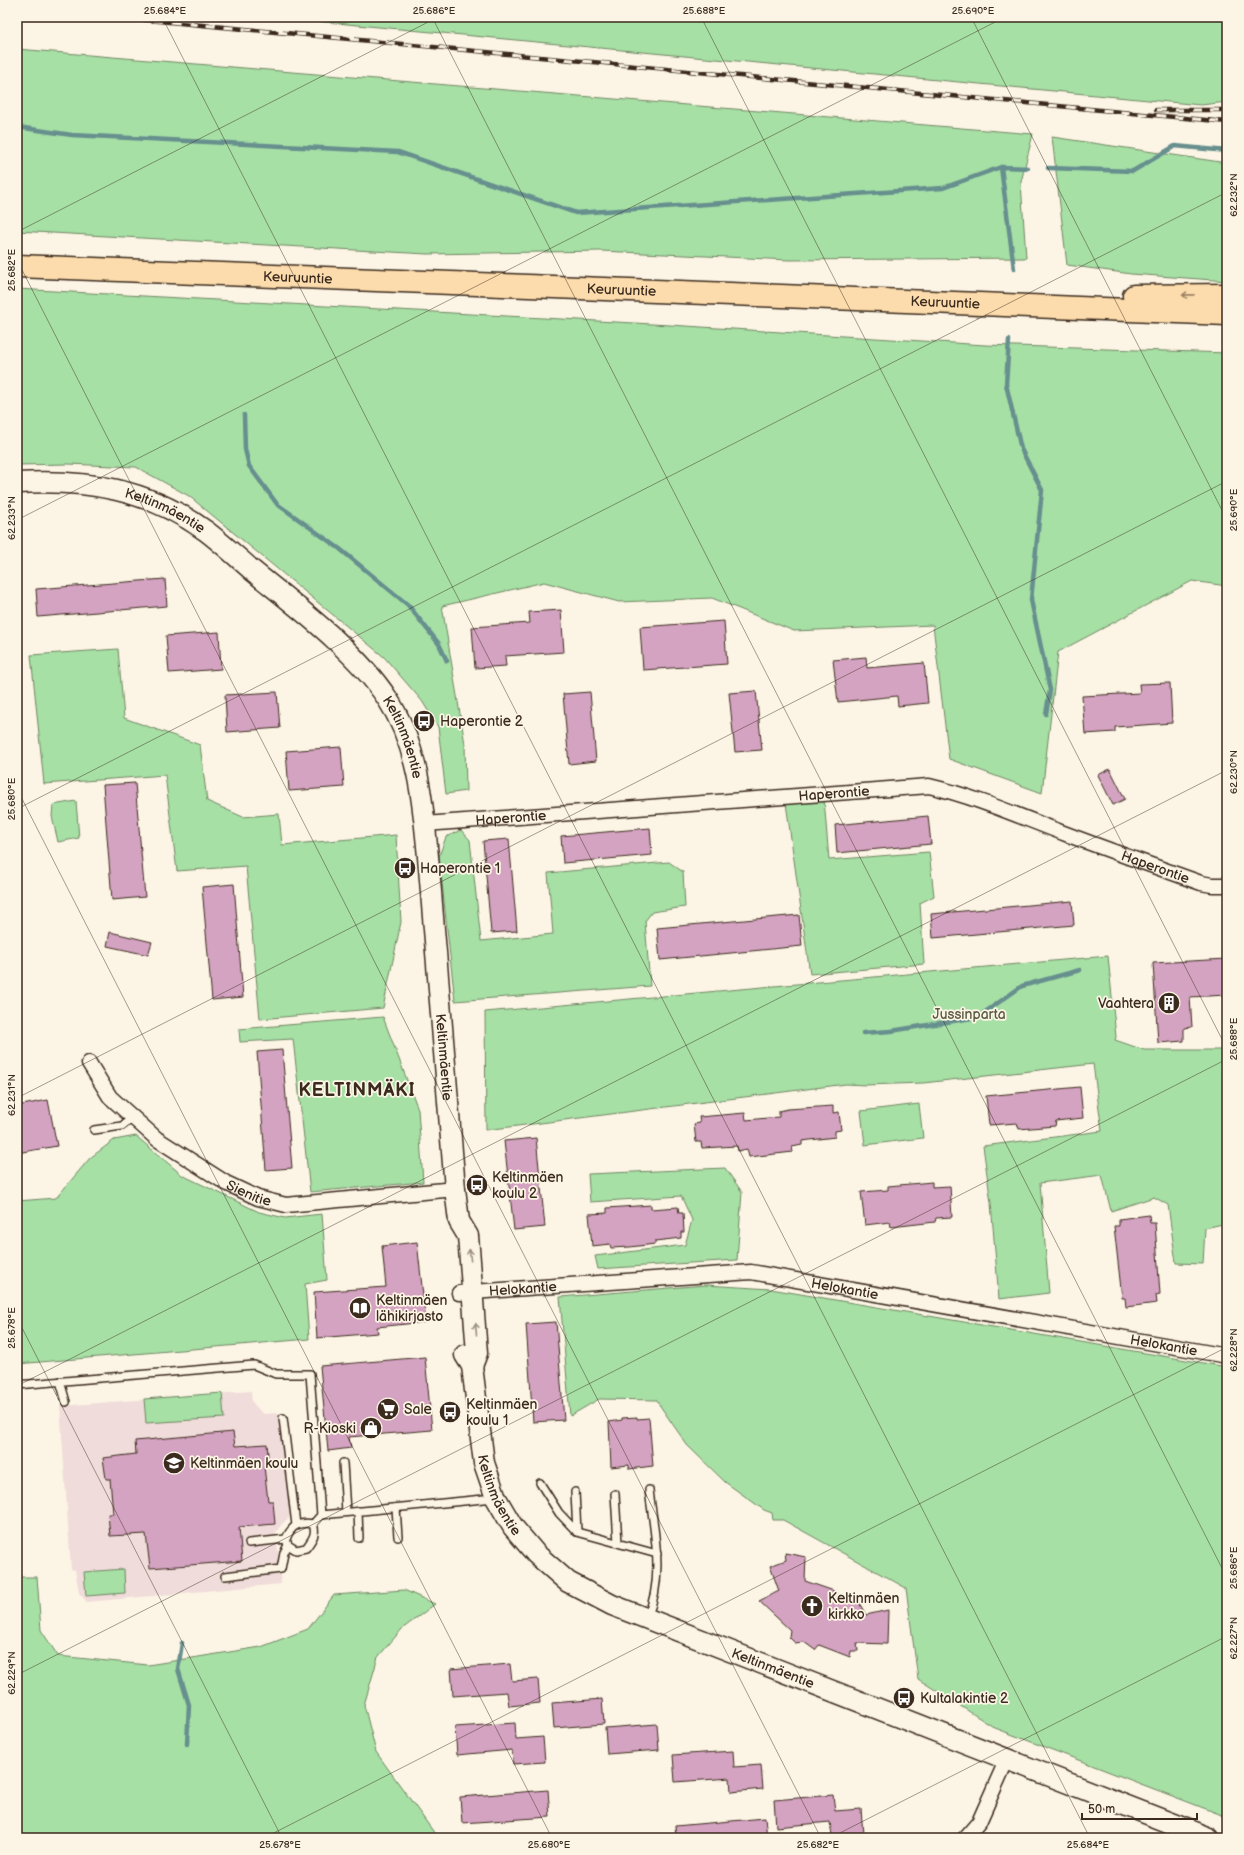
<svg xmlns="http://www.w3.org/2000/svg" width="1244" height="1855" viewBox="0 0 1244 1855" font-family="'Balsamiq Sans',sans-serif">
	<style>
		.built { fill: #f0dcda }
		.green { fill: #a6e0a5; stroke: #708562 }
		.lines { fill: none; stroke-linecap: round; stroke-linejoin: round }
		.stream { stroke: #668f8e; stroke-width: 4.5 }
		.building { fill: #d4a3c1; stroke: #3b2a1e }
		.lane-casing { stroke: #3b2a1e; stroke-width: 10 }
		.street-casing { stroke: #3b2a1e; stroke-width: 17 }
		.secondary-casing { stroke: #3b2a1e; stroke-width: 23 }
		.highway-casing { stroke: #3b2a1e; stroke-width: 25 }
		.lane { stroke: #fcf5e5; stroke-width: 7 }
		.street { stroke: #fcf5e5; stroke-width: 14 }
		.secondary { stroke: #fcf5e5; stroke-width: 20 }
		.highway { stroke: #fcdcac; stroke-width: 22 }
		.rail-casing { stroke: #3b2a1e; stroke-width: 4.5 }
		.rail { stroke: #fcf5e5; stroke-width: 3; stroke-dasharray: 9; stroke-linecap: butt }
		.oneway { stroke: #9c8365 }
		.oneway2 { stroke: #9c9082 }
		.ticks { fill: none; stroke: #3b2a1e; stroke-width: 1; stroke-opacity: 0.45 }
		.labels { text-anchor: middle; stroke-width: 3.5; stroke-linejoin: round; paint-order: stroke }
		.street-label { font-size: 14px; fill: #3b2a1e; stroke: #fcf5e5 }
		.poi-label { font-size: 14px; fill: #3b2a1e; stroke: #fcf5e5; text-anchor: start }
		.park-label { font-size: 14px; fill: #565840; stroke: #fcf5e5 }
		.district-label { font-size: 18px; font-weight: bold; letter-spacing: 1px; fill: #3b2a1e; stroke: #fcf5e5 }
		.neatline { fill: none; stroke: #3b2a1e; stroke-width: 1.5 }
		.ticks-label { font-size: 10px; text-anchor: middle; fill: #3b2a1e }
	</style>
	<rect width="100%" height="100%" fill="#fcf5e5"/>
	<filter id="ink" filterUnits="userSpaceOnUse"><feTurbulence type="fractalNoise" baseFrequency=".025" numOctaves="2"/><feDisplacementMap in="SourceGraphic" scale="8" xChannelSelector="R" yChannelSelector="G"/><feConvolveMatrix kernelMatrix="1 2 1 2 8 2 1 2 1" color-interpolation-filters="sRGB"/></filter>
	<g filter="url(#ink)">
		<polygon class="built" points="251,1391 252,1402 260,1411 264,1414 279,1413 291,1512 289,1518 282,1524 276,1532 281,1584 87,1602 79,1593 75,1570 71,1569 60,1406"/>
		<g class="green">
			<polygon points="273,17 1227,17 1227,102 1201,105"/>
			<polygon points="17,49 1033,134 1021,182 1026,258 789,260 601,251 427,254 17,231"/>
			<polygon points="1052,137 1227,163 1227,281 1131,274 1067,265"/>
			<polygon points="17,289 670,325 985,345 1227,353 1227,586 1192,581 1058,652 1042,793 949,759 933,625 794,631 712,598 619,602 544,582 442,606 465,744 466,791 446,794 438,727 422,701 384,657 189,496 136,467 68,464 17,465"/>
			<polygon points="118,649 124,718 200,745 207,801 243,817 279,814 282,845 396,835 401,922 383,1008 260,1019 246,866 177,871 165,775 44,784 31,655"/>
			<polygon points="824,799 829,860 929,852 934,896 920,903 924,964 810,974 786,803"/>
			<polygon points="76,801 79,838 58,842 52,816 53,805"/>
			<polygon points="461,830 470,840 481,941 553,934 548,873 669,862 683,872 685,907 652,912 645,921 650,986 455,1001 439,856 446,837"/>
			<polygon points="1108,956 1116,1037 1115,1040 1144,1050 1227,1050 1227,1223 1205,1228 1203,1264 1176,1263 1168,1205 1154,1197 1111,1211 1102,1175 1040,1183 1049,1293 999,1299 991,1203 983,1146 1102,1131 1093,1064 923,1083 866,1085 846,1084 486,1130 485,1012"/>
			<polygon points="383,1017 418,1109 423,1182 310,1192 293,1039 240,1042 239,1029"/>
			<polygon points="919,1104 923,1138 865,1145 861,1111"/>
			<polygon points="136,1136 182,1175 259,1212 285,1218 322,1214 327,1280 305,1284 309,1339 17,1364 17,1201 56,1198 90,1158 114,1140"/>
			<polygon points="725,1168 742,1192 737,1260 598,1269 595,1256 685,1245 692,1220 681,1196 590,1202 588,1174"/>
			<polygon points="706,1285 771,1289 1227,1367 1227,1817 995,1728 918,1679 906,1588 783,1520 773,1520 772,1513 764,1510 725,1482 687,1445 656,1400 599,1399 570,1416 560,1297"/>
			<polygon points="222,1393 224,1418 146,1423 144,1399"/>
			<polygon points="124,1569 125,1593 86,1596 84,1572"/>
			<polygon points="17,1577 37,1577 41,1630 58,1656 148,1665 261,1647 308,1629 334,1595 404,1590 435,1604 402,1629 378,1657 364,1705 376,1752 438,1838 17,1838"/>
		</g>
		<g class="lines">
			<g class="stream">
				<polyline points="17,127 72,135 398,152 576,213 943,188 1001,167 1028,168"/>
				<polyline points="1001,167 1014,269"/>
				<polyline points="1048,168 1133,171 1175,146 1227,151"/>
				<polyline points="1009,340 1006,384 1021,449 1042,490 1031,600 1050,690 1046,714"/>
				<polyline points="244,415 245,449 249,466 277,504 340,549 408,605 439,644 447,661"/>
				<polyline points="863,1033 891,1031 978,1017 1022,986 1080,970"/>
				<polyline points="182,1643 178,1669 189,1705 187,1744"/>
			</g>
		</g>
		<g class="building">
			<polygon points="165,579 167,606 38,617 36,589"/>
			<polygon points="561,610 564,652 505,656 506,666 475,668 472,627 530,623 529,612"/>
			<polygon points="724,621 727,664 643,670 640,627"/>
			<polygon points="219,632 221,669 169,673 166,636"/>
			<polygon points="866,657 867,668 924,663 928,703 898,706 897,696 838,702 833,660"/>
			<polygon points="1170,683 1172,723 1115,727 1115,732 1085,734 1082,696 1140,693 1139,684"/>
			<polygon points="756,691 762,750 735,752 729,693"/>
			<polygon points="277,692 280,728 227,732 225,695"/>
			<polygon points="590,692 596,761 569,764 563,694"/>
			<polygon points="341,747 344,787 289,791 286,751"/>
			<polygon points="1110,769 1125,799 1113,805 1098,775"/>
			<polygon points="135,783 145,897 112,900 103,785"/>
			<polygon points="928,816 931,844 837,853 835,825"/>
			<polygon points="650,828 652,855 563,863 561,836"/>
			<polygon points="509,839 517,931 491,933 483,841"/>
			<polygon points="234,884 243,997 212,1000 202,887"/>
			<polygon points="1072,901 1074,925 933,938 931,914"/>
			<polygon points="799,915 802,946 660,960 657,928"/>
			<polygon points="110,932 152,942 148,955 107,946"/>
			<polygon points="1227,959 1227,995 1190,997 1192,1027 1184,1028 1184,1041 1158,1043 1153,963"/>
			<polygon points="282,1050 292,1168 266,1170 257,1052"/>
			<polygon points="1080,1087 1083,1118 1056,1121 1055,1126 1019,1129 1017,1123 989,1125 986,1096"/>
			<polygon points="48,1100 57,1146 17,1153 17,1106"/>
			<polygon points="833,1106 833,1113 839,1112 841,1130 835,1131 835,1137 802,1141 802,1145 792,1147 793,1152 749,1157 747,1149 738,1151 737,1146 702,1148 701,1142 696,1142 694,1124 700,1123 699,1117 745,1113 746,1120 779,1117 779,1111 788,1109"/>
			<polygon points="536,1138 545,1227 514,1230 504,1141"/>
			<polygon points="932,1182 932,1187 950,1186 952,1217 936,1218 935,1222 891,1227 890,1222 865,1225 861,1192 888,1190 888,1186"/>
			<polygon points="651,1205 651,1209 678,1207 679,1213 683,1213 684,1232 681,1232 681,1238 655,1241 655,1244 630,1247 611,1248 610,1244 592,1246 589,1214 607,1213 607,1208"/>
			<polygon points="1149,1215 1150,1223 1155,1223 1160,1294 1156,1295 1157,1303 1126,1307 1125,1298 1122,1298 1114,1226 1119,1226 1119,1219"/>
			<polygon points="417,1242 426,1322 377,1327 378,1333 317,1338 314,1292 386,1287 382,1246"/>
			<polygon points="556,1322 564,1420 533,1422 526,1324"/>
			<polygon points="425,1357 432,1430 349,1437 351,1448 328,1451 320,1366"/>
			<polygon points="637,1417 637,1419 649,1418 653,1466 629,1469 629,1465 611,1467 609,1422 622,1420 622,1418"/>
			<polygon points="233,1432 235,1446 267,1444 269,1465 264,1466 268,1501 273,1501 275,1524 239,1527 242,1561 150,1568 146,1534 110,1536 108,1514 113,1514 110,1479 106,1479 103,1458 136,1454 135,1441"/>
			<polygon points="785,1553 806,1557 805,1581 834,1591 842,1602 854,1594 866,1615 888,1610 887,1644 857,1643 858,1651 851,1651 850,1657 819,1645 815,1650 804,1642 795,1643 789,1637 790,1630 759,1601 779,1591 770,1566 786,1560"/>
			<polygon points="510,1664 512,1681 538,1679 540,1703 509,1706 507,1692 453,1696 451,1669"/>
			<polygon points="602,1699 604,1724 554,1728 552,1703"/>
			<polygon points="515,1723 516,1739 543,1737 545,1762 513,1764 512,1750 457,1755 455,1727"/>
			<polygon points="657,1724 659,1750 607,1754 605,1728"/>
			<polygon points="733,1751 734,1767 761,1765 763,1789 731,1792 730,1778 675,1782 673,1755"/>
			<polygon points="548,1790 550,1817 462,1823 460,1797"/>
			<polygon points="833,1795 835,1811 861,1809 863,1834 832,1836 830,1822 776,1827 774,1800"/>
			<polygon points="765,1818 767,1838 676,1838 675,1826"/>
		</g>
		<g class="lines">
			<g class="lane-casing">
				<g id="lane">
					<polyline points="94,1130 122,1126 132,1118"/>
					<polyline points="60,1381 66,1402"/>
					<polyline points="17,1385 254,1365 276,1374 310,1374 321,1515 494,1498"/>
					<polyline points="283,1418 296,1525"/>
					<polyline points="343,1463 346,1512"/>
					<polyline points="540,1483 559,1513 577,1532 657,1554"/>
					<polyline points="575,1492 577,1532"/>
					<polyline points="615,1494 618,1543"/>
					<polyline points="396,1508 398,1537"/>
					<polyline points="358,1511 359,1538"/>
					<path d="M313,1524c4,10 -1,16 -7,24l-10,2 -8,-5 -2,-6c5,-13 13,-18 27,-15l8,-9"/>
					<polyline points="249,1543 286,1539"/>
					<polyline points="225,1576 281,1569 284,1553 288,1545"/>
					<path d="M647,1617c18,-39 7,-86 2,-127"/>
				</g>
			</g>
			<g class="street-casing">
				<g id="street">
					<path id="s1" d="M425,824l504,-38c47,11 92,31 137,48 45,17 90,33 135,49l11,2h15"/>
					<path id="s2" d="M89,1063l21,34 47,42 69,44 32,15 28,7 169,-16"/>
					<path id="s3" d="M459,1293l292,-21 476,84"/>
					<polyline points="965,1838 979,1822 1007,1759"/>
				</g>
			</g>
			<g class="secondary-casing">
				<g id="secondary">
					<path id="s4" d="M17,483c70,-4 131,6 189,48 16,12 32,27 47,40 44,36 103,80 134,127 31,47 36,104 41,159 3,32 5,63 8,95 6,79 13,158 19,237l4,32 9,15 2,25 7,92 -5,13"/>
					<path id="s5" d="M465,1355l7,11 12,97 12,35 17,29 23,27 32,28 44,23 597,233"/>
				</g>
			</g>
			<g class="highway-casing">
				<g id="highway">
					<path id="s6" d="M17,266c403,17 807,30 1210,48"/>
					<polyline points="1134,296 1227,295"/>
				</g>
			</g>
			<use href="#lane" class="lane"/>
			<use href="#street" class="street"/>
			<use href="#secondary" class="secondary"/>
			<use href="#highway" class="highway"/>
			<g class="rail-casing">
				<g id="rail">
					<polyline points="117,17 1227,122"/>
					<polyline points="1156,110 1227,110"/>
				</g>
			</g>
			<use href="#rail" class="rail"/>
		</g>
		<defs><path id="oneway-shaft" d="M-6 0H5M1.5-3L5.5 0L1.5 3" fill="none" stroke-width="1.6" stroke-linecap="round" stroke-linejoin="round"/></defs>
		<use class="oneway" href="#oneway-shaft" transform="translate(1188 295) rotate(179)"/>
		<g class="oneway2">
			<use href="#oneway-shaft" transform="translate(470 1255) rotate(-96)"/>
			<use href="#oneway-shaft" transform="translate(476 1329) rotate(-95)"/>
		</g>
	</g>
	<path class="ticks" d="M162,17l928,1821M432,17l795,1561M701,17l526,1032M971,17l256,503M17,232l421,-215M17,260l804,1578M17,520l988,-503M17,789l535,1049M17,809l1210,-617M17,1098l1210,-617M17,1318l265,520M17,1386l1210,-616M17,1675l1210,-616M264,1838l963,-491M830,1838l397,-202"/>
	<defs>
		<g id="bus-disc" transform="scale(1.15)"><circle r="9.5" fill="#3b2a1e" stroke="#fcf5e5"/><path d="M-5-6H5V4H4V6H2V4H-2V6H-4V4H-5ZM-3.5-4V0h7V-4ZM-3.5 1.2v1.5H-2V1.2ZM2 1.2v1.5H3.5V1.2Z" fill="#fff"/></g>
		<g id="building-disc" transform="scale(1.15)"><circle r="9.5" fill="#3b2a1e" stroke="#fcf5e5"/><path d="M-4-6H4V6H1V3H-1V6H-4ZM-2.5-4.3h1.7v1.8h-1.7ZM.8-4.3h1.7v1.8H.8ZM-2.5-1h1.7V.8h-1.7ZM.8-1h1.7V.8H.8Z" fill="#fff"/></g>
		<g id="library-disc" transform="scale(1.15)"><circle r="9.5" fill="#3b2a1e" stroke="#fcf5e5"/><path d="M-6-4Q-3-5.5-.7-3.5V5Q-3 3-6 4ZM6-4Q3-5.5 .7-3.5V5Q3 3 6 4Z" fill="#fff"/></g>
		<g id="supermarket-disc" transform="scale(1.15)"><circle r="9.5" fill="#3b2a1e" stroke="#fcf5e5"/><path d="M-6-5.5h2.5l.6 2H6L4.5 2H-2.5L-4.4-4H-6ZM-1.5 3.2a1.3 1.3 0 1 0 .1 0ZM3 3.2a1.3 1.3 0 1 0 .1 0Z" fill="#fff"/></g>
		<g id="shop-disc" transform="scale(1.15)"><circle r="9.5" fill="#3b2a1e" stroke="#fcf5e5"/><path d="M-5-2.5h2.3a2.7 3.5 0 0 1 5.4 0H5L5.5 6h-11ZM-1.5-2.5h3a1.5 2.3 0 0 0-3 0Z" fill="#fff"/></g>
		<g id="school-disc" transform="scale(1.15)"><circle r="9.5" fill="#3b2a1e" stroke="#fcf5e5"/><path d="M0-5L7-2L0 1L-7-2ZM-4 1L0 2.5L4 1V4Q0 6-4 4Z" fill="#fff"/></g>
		<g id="church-disc" transform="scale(1.15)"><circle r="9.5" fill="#3b2a1e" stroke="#fcf5e5"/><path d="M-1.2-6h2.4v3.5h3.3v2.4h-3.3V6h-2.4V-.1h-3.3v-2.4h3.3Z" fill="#fff"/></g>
	</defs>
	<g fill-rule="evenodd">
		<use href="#bus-disc" x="424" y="721"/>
		<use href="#bus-disc" x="405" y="868"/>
		<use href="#building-disc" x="1169" y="1003"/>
		<use href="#bus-disc" x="477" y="1185"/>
		<use href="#library-disc" x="360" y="1308"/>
		<use href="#supermarket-disc" x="388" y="1409"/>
		<use href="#bus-disc" x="450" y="1412"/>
		<use href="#shop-disc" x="371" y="1428"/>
		<use href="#school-disc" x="174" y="1463"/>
		<use href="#church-disc" x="812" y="1606"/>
		<use href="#bus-disc" x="904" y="1698"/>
	</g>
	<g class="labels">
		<g class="street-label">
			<text dy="5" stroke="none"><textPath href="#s6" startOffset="281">Keuruuntie</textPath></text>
			<text dy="5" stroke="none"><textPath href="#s6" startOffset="605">Keuruuntie</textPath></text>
			<text dy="5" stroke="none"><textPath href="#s6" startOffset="929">Keuruuntie</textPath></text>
			<text dy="5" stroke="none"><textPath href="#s4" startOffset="153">Keltinmäentie</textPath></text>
			<text dy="5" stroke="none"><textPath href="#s4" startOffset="489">Keltinmäentie</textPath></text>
			<text dy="5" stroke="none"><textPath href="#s1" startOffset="410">Haperontie</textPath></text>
			<text dy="5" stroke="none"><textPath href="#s1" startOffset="86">Haperontie</textPath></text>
			<text dy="5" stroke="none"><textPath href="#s1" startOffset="746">Haperontie</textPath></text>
			<text dy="5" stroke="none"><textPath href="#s4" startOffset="813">Keltinmäentie</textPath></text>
			<text dy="5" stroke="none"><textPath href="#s2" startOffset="210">Sienitie</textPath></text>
			<text dy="5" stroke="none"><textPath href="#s3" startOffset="64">Helokantie</textPath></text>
			<text dy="5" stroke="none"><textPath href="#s3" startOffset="388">Helokantie</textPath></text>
			<text dy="5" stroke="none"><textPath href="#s3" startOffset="712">Helokantie</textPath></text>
			<text dy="5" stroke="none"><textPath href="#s5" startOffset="146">Keltinmäentie</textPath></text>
			<text dy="5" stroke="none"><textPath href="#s5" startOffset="482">Keltinmäentie</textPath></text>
		</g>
		<g class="poi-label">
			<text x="440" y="726">Haperontie 2</text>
			<text x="420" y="873">Haperontie 1</text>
			<text x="1154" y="1008" text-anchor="end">Vaahtera</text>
			<text x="492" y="1182">Keltinmäen<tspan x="492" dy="16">koulu 2</tspan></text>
			<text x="376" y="1305">Keltinmäen<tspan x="376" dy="16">lähikirjasto</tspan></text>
			<text x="466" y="1409">Keltinmäen<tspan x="466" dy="16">koulu 1</tspan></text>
			<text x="404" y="1414">Sale</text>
			<text x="356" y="1433" text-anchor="end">R-Kioski</text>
			<text x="190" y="1468">Keltinmäen koulu</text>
			<text x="828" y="1603">Keltinmäen<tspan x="828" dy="16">kirkko</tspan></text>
			<text x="920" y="1703">Kultalakintie 2</text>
		</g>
		<g class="park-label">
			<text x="969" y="1019">Jussinparta</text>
		</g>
		<g class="district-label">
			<text x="357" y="1096">KELTINMÄKI</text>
		</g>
	</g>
	<rect width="1244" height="1855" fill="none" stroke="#fcf5e5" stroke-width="44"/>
	<path d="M1082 1813v6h115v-6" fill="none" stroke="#3b2a1e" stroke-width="2"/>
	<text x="1088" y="1813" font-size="12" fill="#3b2a1e" stroke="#fcf5e5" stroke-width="3" paint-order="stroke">50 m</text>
	<rect x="22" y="22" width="1200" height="1811" class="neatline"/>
	<g class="ticks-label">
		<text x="165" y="14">25.684°E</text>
		<text x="434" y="14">25.686°E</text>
		<text x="704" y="14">25.688°E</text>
		<text x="973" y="14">25.690°E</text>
		<text transform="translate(1233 195) rotate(-90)" y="4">62.232°N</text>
		<text transform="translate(11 270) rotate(-90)" y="4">25.682°E</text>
		<text transform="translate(1233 510) rotate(-90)" y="4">25.690°E</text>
		<text transform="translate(11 518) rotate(-90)" y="4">62.233°N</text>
		<text transform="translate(1233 772) rotate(-90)" y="4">62.230°N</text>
		<text transform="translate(11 799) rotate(-90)" y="4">25.680°E</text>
		<text transform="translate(1233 1039) rotate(-90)" y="4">25.688°E</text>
		<text transform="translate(11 1095) rotate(-90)" y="4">62.231°N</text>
		<text transform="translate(11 1328) rotate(-90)" y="4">25.678°E</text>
		<text transform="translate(1233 1350) rotate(-90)" y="4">62.228°N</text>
		<text transform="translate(1233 1568) rotate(-90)" y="4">25.686°E</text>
		<text transform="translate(1233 1638) rotate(-90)" y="4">62.227°N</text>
		<text transform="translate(11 1673) rotate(-90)" y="4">62.229°N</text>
		<text x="280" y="1848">25.678°E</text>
		<text x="549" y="1848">25.680°E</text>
		<text x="818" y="1848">25.682°E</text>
		<text x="1088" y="1848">25.684°E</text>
	</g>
</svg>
